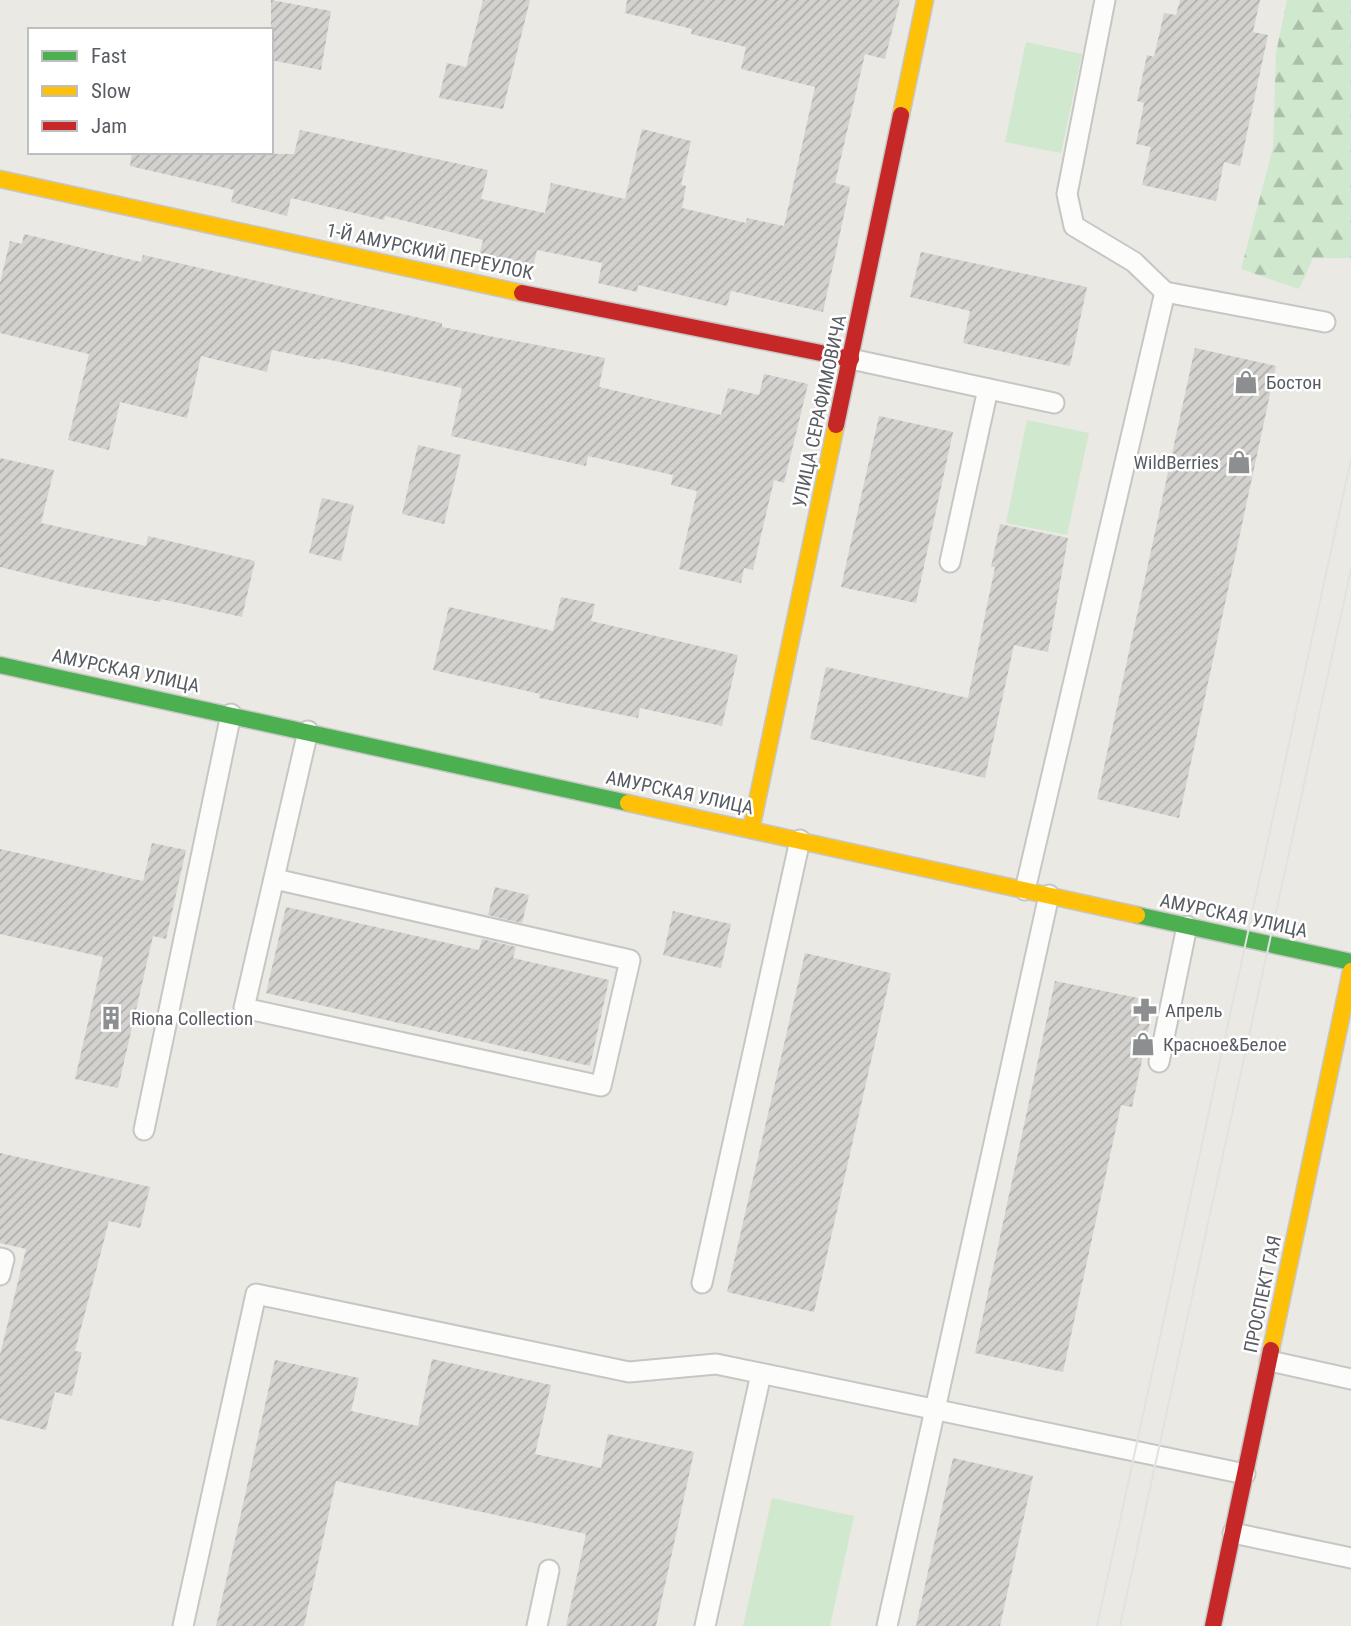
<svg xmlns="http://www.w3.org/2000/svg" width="1351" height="1626" viewBox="0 0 1351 1626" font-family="'Roboto Condensed',sans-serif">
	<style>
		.green { fill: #d0e8ce }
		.forest { fill: url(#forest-firs) }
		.building { fill: url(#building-hatch) }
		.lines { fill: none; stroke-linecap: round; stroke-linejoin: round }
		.lane-casing { stroke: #c6c6c5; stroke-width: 23 }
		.fast-casing { stroke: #c6c7c6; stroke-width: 19 }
		.slow-casing { stroke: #c6c7c6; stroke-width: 19 }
		.jam-casing { stroke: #c6c7c6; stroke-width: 19 }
		.lane { stroke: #fcfcfb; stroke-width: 19 }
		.fast { stroke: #4caf50; stroke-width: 16 }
		.slow { stroke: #ffc107; stroke-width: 16 }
		.jam { stroke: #c62828; stroke-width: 16 }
		.tram { stroke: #e2e2e2; stroke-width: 2 }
		.labels { text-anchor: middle; stroke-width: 5; stroke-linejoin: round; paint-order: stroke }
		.street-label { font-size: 19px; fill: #595d63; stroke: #fff }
		.poi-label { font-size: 19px; fill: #595d63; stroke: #fff; text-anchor: start }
	</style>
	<defs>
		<pattern id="forest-firs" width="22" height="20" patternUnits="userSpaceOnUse" patternTransform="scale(1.75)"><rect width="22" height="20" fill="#d0e8ce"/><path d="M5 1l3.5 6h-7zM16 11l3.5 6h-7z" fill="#acbfab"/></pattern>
		<pattern id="building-hatch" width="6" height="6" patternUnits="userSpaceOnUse" patternTransform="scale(1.75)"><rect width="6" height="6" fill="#d4d2cf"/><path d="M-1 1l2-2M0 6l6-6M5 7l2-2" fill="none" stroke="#afaeac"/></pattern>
	</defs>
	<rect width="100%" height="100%" fill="#eae9e4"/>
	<g class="green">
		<polygon points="1026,42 1082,54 1061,153 1005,142"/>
		<polygon points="1027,420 1089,433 1067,535 1006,523"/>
		<polygon points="772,1498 854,1516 830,1626 743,1626"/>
	</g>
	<polygon class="forest" points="1287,0 1351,0 1351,258 1313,258 1299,289 1241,269 1273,148 1276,53"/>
	<g class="building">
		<polygon points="271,0 331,11 321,70 271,60"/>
		<polygon points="483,0 530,0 503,109 439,98 447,63 466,67"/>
		<polygon points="627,0 900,0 885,59 865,54 835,183 850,187 823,312 731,291 727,306 638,285 637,292 598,283 602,263 537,250 533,267 479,256 483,240 385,216 384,220 291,198 287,216 231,202 234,190 130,166 132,152 294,154 300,130 488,170 481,199 545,213 551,183 625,199 642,129 691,141 681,185 686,186 682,208 746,223 747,218 784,226 815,87 741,69 746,47 691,34 692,29 625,13"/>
		<polygon points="1180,0 1260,0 1253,32 1268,35 1240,166 1224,162 1216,201 1142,185 1151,147 1136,144 1144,103 1137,101 1147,55 1154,57 1164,13 1176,15"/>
		<polygon points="24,234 141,262 143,255 442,323 442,327 605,358 599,387 721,415 728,388 759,395 764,374 808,384 784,483 774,480 753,570 744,568 741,583 679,569 697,491 671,485 673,475 588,456 586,466 451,436 462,388 321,358 320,360 272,350 267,372 201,356 187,418 120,402 109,450 68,440 89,354 0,333 0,283 10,241 22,244"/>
		<polygon points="921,252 1087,287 1070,366 963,343 970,311 910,297"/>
		<polygon points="1195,348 1276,366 1179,818 1097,799"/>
		<polygon points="879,416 953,432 916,603 841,587"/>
		<polygon points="418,445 461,455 444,524 402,514"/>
		<polygon points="0,458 54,470 41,523 146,546 148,536 255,561 242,617 161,599 160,602 78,586 0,567"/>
		<polygon points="322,498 354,505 341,561 309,553"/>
		<polygon points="1000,524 1068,538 1048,652 1014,645 985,778 810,739 826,667 968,698 995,567 991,567"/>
		<polygon points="561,597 595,604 591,621 738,655 722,726 640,708 638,718 539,698 540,694 433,670 449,607 553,631"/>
		<polygon points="152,843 186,850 166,939 153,936 118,1088 75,1079 103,957 0,934 0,849 143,881"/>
		<polygon points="495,887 529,895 522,923 488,915"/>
		<polygon points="286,907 479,950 482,939 516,947 513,958 609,980 590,1066 266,993"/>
		<polygon points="673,911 731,924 721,968 663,955"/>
		<polygon points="805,953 891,973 814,1312 727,1292"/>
		<polygon points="1055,981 1138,998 1137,1004 1153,1008 1132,1107 1121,1105 1063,1372 975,1353"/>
		<polygon points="0,1153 150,1187 140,1228 109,1221 75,1351 82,1352 72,1396 55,1392 46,1430 0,1419 0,1355 26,1249 0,1243"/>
		<polygon points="432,1359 551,1385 535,1454 601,1468 608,1434 694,1452 656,1626 566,1626 586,1534 336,1481 304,1626 216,1626 275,1360 359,1378 351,1411 418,1426"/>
		<polygon points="953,1458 1033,1476 1000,1626 916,1626"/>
	</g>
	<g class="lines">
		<g class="lane-casing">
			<g id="lane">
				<polyline points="1105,0 1067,194 1074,226 1134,262 1165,292"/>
				<polyline points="851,359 1054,403"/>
				<polyline points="950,562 988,389"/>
				<polyline points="275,879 630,960 601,1086 244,1008 308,731"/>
				<polyline points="1025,890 1165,292 1325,322"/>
				<polyline points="1159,1062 1187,926"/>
				<polyline points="144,1130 231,714"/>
				<polyline points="0,1258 4,1259 0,1275"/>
				<polyline points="702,1283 800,840"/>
				<polyline points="1270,1361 1351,1379"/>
				<polyline points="1233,1533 1351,1558"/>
				<polyline points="183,1626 256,1294 629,1372 716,1364 1245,1474"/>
				<polyline points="537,1626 549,1570"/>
				<polyline points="705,1626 761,1374"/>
				<polyline points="887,1626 1049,895"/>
			</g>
		</g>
		<g class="fast-casing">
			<g id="fast">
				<polyline points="0,665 628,803"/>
				<polyline points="1137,915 1351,962"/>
			</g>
		</g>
		<g class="slow-casing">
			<g id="slow">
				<polyline points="901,115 925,0"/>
				<polyline points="0,179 522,293"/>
				<polyline points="628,803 1137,915"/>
				<polyline points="751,830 836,425"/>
				<polyline points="1271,1350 1351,971"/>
			</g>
		</g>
		<g class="jam-casing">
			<g id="jam">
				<polyline points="522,293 851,359"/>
				<polyline points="836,425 901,115"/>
				<polyline points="1213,1626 1271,1350"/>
			</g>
		</g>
		<use href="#lane" class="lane"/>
		<use href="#fast" class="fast"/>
		<use href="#slow" class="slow"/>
		<use href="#jam" class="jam"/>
		<g class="tram">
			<polyline points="1097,1626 1351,459"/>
			<polyline points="1120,1626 1351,569"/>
		</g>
	</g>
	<defs>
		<g id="shop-bare" transform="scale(1.89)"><path d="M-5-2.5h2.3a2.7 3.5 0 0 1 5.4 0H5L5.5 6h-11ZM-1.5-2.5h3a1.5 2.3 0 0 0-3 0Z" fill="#8c8e90" stroke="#fff" stroke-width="2.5" paint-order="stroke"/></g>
		<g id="pharmacy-bare" transform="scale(1.89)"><path d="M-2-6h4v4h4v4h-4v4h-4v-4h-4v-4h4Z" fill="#8c8e90" stroke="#fff" stroke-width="2.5" paint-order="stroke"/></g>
		<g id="building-bare" transform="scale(1.89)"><path d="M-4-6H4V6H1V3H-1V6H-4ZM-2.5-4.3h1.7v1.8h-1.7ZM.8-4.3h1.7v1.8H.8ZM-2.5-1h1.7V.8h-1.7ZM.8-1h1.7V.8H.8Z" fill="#8c8e90" stroke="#fff" stroke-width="2.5" paint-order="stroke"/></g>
	</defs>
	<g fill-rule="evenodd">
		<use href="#shop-bare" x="1246" y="382"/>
		<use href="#shop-bare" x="1239" y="462"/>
		<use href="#pharmacy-bare" x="1145" y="1010"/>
		<use href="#building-bare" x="111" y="1018"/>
		<use href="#shop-bare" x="1143" y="1044"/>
	</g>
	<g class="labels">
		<g class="street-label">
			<text transform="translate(430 251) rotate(12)" y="7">1-Й АМУРСКИЙ ПЕРЕУЛОК</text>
			<text transform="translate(819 411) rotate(-78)" y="7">УЛИЦА СЕРАФИМОВИЧА</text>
			<text transform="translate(126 670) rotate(12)" y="7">АМУРСКАЯ УЛИЦА</text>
			<text transform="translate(680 792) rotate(12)" y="7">АМУРСКАЯ УЛИЦА</text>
			<text transform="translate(1234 915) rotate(12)" y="7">АМУРСКАЯ УЛИЦА</text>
			<text transform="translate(1262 1294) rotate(-78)" y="7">ПРОСПЕКТ ГАЯ</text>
		</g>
		<g class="poi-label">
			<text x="1266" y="389">Бостон</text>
			<text x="1219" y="469" text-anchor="end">WildBerries</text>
			<text x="1165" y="1017">Апрель</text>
			<text x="131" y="1025">Riona Collection</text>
			<text x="1163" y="1051">Красное&amp;Белое</text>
		</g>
	</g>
	<rect x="28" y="28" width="245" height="126" fill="#ffffff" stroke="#bdbec1" stroke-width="2"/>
	<rect x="42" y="51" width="35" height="10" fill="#4caf50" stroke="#bdbec1" stroke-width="2"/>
	<text x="91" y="63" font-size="21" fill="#595d63">Fast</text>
	<rect x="42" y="86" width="35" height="10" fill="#ffc107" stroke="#bdbec1" stroke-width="2"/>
	<text x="91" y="98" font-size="21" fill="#595d63">Slow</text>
	<rect x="42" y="121" width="35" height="10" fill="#c62828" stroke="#bdbec1" stroke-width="2"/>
	<text x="91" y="133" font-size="21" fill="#595d63">Jam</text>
</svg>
